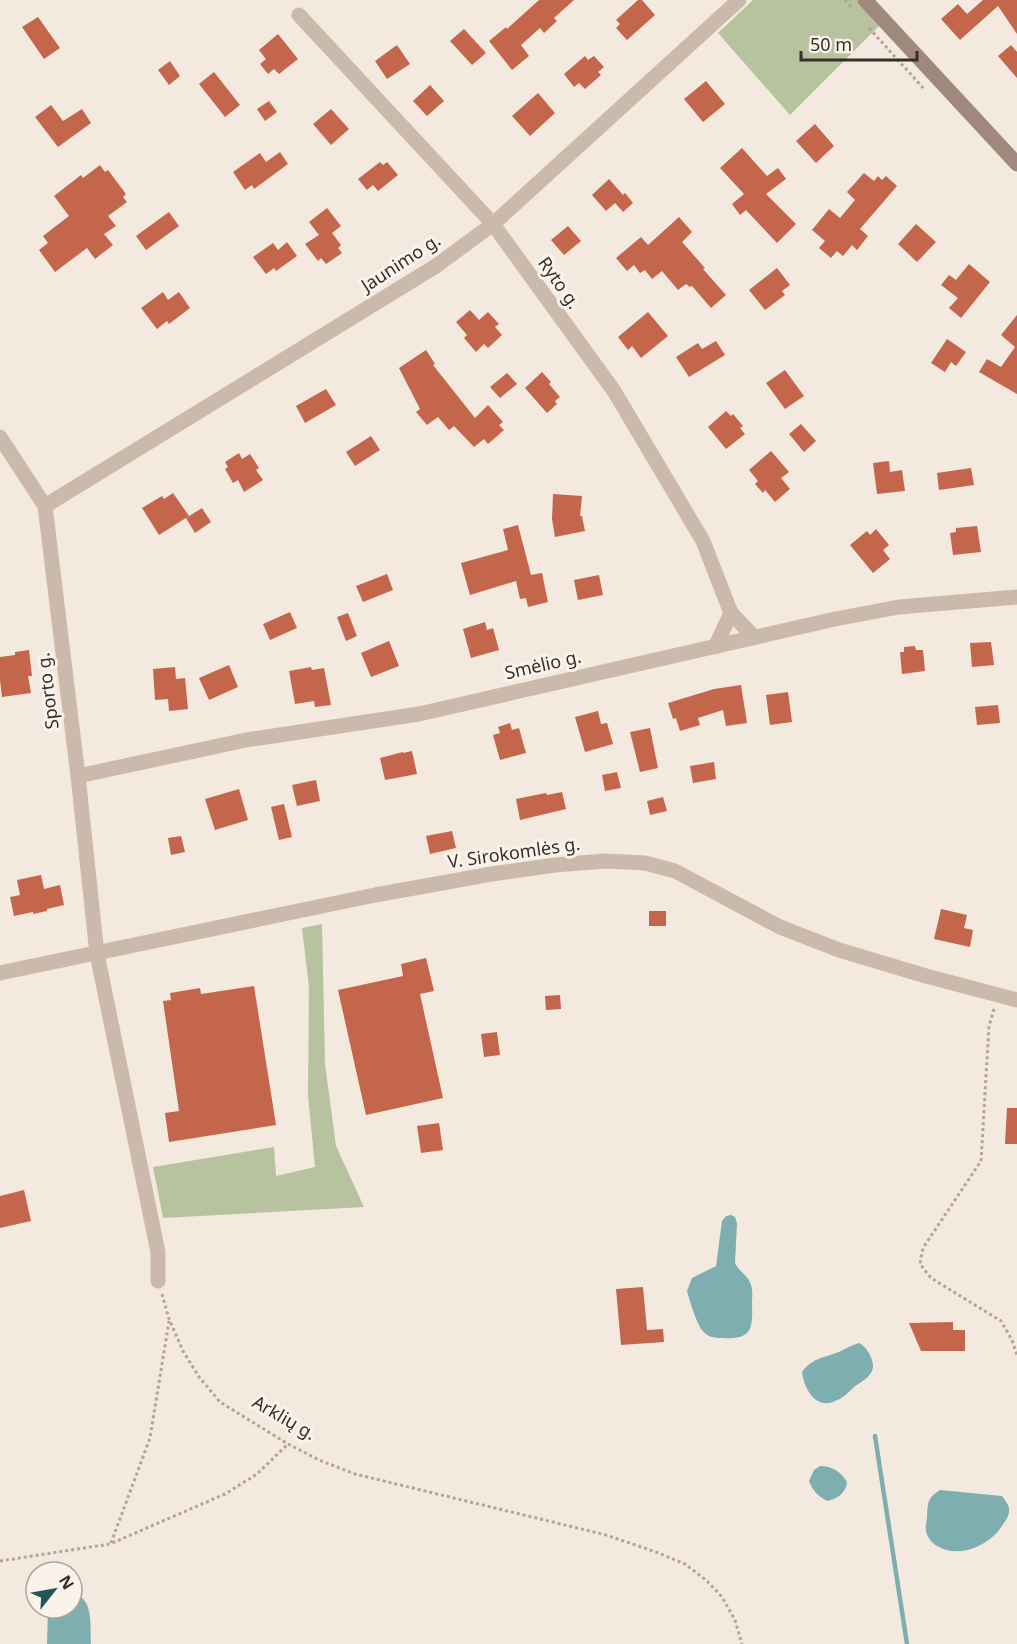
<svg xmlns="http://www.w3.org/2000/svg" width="1017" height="1644" viewBox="0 0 1017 1644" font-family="'Noto Sans',sans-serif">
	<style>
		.green { fill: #b7c29f }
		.water { fill: #7eaeaf }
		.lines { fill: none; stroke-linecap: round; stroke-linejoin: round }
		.stream { stroke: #7eaeaf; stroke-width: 4.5 }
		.building { fill: #c4664b }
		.path { stroke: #b7a395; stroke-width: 3; stroke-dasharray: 3 3; stroke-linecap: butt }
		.street { stroke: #cbb9ab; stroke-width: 15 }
		.secondary { stroke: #9f887c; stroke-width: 15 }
		.labels { text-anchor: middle; stroke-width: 6; stroke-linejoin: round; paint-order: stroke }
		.street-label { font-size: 18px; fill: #392e2a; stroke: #faf3ec }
	</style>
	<rect width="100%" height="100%" fill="#f3e9df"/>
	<g class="green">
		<polygon points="753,0 857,0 880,25 790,115 718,33"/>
		<polygon points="322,924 325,1064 336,1146 364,1207 163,1218 153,1167 274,1147 276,1176 315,1167 308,1096 309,987 302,928"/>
	</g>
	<g class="water">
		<path d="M731,1215l4,2 2,6 -2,40c4,9 14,13 16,22 2,6 1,13 1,19 1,26 -1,36 -30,34 -8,0 -15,-1 -20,-8 -5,-6 -13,-31 -15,-39l5,-13 24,-12 6,-45 4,-5z"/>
		<path d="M859,1343c7,3 14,15 14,23 0,10 -12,16 -19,21 -5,5 -12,12 -19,14 -19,9 -31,-12 -33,-29 11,-15 23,-14 39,-21 6,-3 11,-6 18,-8z"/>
		<path d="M820,1466c12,0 21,6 27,16 -1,11 -10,17 -20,19 -9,-5 -14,-10 -18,-20l5,-11z"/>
		<path d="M940,1490l62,6c3,4 6,8 7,12 1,7 -3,12 -7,18 -13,20 -43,33 -65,20 -5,-3 -10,-9 -11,-15 -1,-4 1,-10 1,-14 1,-14 0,-19 13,-27z"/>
		<path d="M72,1595c3,1 7,1 10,3 11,9 8,33 9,46h-44l1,-36h24z"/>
	</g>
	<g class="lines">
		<polyline class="stream" points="875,1436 907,1644"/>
	</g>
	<g class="building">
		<polygon points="539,0 574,0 554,18 557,21 544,33 540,28 521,45 529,56 512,70 489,41 506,27 507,29"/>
		<polygon points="638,0 642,0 655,15 627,40 616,28 620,24 616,20"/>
		<polygon points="983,0 1017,0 1017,34 998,6 960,40 941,19 958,4 967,14"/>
		<polygon points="38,17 60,48 44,59 22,27"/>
		<polygon points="464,29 486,53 472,65 450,41"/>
		<polygon points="278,34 298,59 279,74 274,69 268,74 260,64 266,59 259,50"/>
		<polygon points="397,45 410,64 387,79 375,61"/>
		<polygon points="1011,45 1017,52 1017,78 998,56"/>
		<polygon points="585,56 588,60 594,56 604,67 598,72 601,75 585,89 579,83 574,87 564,74"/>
		<polygon points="170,61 180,76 169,85 158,70"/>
		<polygon points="214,72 240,105 225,117 199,84"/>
		<polygon points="706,81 725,104 703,122 684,99"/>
		<polygon points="430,85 444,101 427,116 413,101"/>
		<polygon points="538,93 555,113 530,136 512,116"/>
		<polygon points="269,101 277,112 265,121 257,109"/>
		<polygon points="51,105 63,121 82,109 91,123 58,147 35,117"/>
		<polygon points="331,109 349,129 331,145 313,124"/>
		<polygon points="815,124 834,146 816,163 796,141"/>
		<polygon points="742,148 767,176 778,168 786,179 766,194 796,224 777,243 746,210 740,215 732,204 744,194 720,168"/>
		<polygon points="280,152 288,164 254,189 252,185 245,190 233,172 260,153 266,162"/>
		<polygon points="380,162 383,165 387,162 398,175 378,191 373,185 367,190 358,179"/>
		<polygon points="100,165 105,172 108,170 126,194 123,197 127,202 108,216 116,226 104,234 113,245 95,259 87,248 55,272 39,250 48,243 43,236 69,216 54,196 81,175 83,178"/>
		<polygon points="864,173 874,181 878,176 882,180 886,176 897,186 860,229 868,236 857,250 852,245 843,256 837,251 831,258 819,248 825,241 812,230 829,209 840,218 855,200 847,192"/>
		<polygon points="609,179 623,195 625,193 633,203 623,212 615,203 606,211 592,195"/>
		<polygon points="327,208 341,226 332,233 341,245 338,248 342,253 326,264 321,258 318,261 305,244 319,235 309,222"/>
		<polygon points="169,212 179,226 146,250 136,236"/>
		<polygon points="679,217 692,232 682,242 705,268 703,269 726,295 711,308 692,286 690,287 686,284 678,290 662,271 652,279 645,270 640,273 634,265 627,271 616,258 641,237 648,245"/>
		<polygon points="916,224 936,242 917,262 898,244"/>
		<polygon points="568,226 581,241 564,255 551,240"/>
		<polygon points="287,242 297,256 276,271 274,268 266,274 253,257 273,243 278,250"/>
		<polygon points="969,264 990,282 961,318 949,308 958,298 941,285 949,275 956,280"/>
		<polygon points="777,268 790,285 782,291 785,295 765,310 749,290"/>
		<polygon points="163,292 168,300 179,292 190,308 169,324 167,321 157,329 141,308"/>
		<polygon points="470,310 479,320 488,312 499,324 495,327 502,335 488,348 484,344 476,352 464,338 467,335 456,322"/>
		<polygon points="648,312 668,336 641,358 632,346 628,350 618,337"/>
		<polygon points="1017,315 1017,394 979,372 987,359 1001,367 1015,347 1001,335"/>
		<polygon points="947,339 966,352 956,366 951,362 945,372 931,363"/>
		<polygon points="716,341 725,355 689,377 676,357 698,343 702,349"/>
		<polygon points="426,350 435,364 433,365 475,418 488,405 503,422 499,425 504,430 488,444 484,439 474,447 454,426 449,430 438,417 427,425 416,412 420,409 399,368"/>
		<polygon points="785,370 804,396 785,409 766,383"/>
		<polygon points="542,372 551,382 549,384 560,397 555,401 557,404 547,413 525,388"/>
		<polygon points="507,373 517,384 500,398 490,387"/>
		<polygon points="326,389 336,405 305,423 296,406"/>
		<polygon points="726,411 731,416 733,414 743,426 740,428 745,434 726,449 708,427"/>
		<polygon points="801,424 816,441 804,452 789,434"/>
		<polygon points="371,436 380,450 355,466 346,452"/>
		<polygon points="771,451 789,472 781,478 790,489 775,502 765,490 763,493 755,484 758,481 749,470"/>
		<polygon points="239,453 242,459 250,454 259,468 256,470 263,480 244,492 238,480 233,483 225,469 228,467 225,462"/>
		<polygon points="889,461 890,472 902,470 905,491 877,494 873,463"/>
		<polygon points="971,468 974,485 939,490 937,473"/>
		<polygon points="173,493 189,516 159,535 142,508 162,496 164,499"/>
		<polygon points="553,494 582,496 580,516 582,516 585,531 555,537 552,519"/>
		<polygon points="202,508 211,522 195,533 186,518"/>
		<polygon points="518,525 531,575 542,573 548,602 528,607 526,598 520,599 516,581 470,595 461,563 508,550 503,529"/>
		<polygon points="977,526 981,552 953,555 950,533 956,532 956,528"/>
		<polygon points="876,529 889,545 883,550 890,559 873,573 850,545 867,531 870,535"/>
		<polygon points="387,574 393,590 363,602 356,586"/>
		<polygon points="599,575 603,595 578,600 574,580"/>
		<polygon points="290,612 297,628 270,640 263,624"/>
		<polygon points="348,613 357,636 346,641 337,617"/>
		<polygon points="485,622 487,630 493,628 499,650 471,658 463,629"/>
		<polygon points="389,641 399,666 371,677 361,653"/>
		<polygon points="991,642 994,665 972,667 970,643"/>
		<polygon points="915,646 916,650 923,650 925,671 902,674 900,652 904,652 904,647"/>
		<polygon points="29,650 32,676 28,676 31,693 2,697 0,680 0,657 15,655 15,652"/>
		<polygon points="229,665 238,687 209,700 199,678"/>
		<polygon points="175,667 176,679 185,678 188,709 169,711 168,699 155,700 153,669"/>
		<polygon points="311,667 312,670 324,668 331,705 315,707 314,701 295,704 289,671"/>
		<polygon points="741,685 747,723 726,726 723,710 698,718 700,725 680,731 676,718 673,719 668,703 714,689"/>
		<polygon points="788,692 792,722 770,725 766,695"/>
		<polygon points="998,705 1000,723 977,725 975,707"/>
		<polygon points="598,711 601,724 607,723 613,744 585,752 575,717"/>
		<polygon points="510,723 512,730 519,728 526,753 500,760 493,735 500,733 498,727"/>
		<polygon points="650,728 658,768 640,772 630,732"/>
		<polygon points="412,751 417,774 385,780 380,758 403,752 403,753"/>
		<polygon points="714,762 716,779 693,783 690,766"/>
		<polygon points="617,772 621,788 605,791 602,775"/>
		<polygon points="316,780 320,801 297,806 292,785"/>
		<polygon points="239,789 248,820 215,830 205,799"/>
		<polygon points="562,792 566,809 520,820 516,799 546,793 547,795"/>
		<polygon points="663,797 667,811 650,815 647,801"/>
		<polygon points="284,804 292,837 279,840 271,807"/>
		<polygon points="452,831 456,848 430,854 426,836"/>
		<polygon points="181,836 185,852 171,855 168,838"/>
		<polygon points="41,875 44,889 60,885 64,905 47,909 47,911 33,914 33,912 14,916 10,897 20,895 17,880"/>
		<polygon points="941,909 967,915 964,928 973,930 970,947 934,939"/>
		<rect x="649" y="911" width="17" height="15"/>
		<polygon points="426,958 434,991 420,994 443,1098 366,1115 338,990 403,976 401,964"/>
		<polygon points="254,986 276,1125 169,1142 165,1113 179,1111 163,1001 171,1000 170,993 200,988 201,994"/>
		<polygon points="560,995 561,1009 546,1010 545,996"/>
		<polygon points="497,1032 500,1055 484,1057 481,1034"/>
		<polygon points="1007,1108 1017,1108 1017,1144 1005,1144"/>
		<polygon points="439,1123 443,1150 421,1153 417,1126"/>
		<polygon points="24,1190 31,1221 0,1228 0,1196"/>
		<polygon points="643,1287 647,1330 663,1329 664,1342 621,1345 616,1289"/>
		<polygon points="953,1322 953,1330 965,1330 965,1351 921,1351 909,1323"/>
	</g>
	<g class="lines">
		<g class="path">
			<polyline points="845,0 851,7"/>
			<polyline points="869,28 925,90"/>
			<polyline points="994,1009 989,1026 981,1161 923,1248 920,1264 931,1278 1001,1321 1012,1340 1017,1355"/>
			<polyline points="162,1294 169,1319 183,1351 199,1377 220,1402 288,1444 319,1460 355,1474 606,1535 656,1552 685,1564 706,1580 722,1597 735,1620 742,1644"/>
			<polyline points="111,1543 150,1438 169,1321"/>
			<polyline points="0,1561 110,1544 225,1494 257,1474 288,1444"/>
		</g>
		<g class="street">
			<polyline points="299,15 493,224 614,391 703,541 731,613 715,647"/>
			<polyline points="0,437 45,506 78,776 97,954 158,1252 158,1281"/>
			<polyline points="45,506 436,266 493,224 739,0"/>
			<polyline points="731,613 754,637"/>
			<polyline points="78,776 246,740 419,714 835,619 899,607 1017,597"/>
			<polyline points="0,973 375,895 492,874 555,865 606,861 645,863 675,871 780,927 839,950 926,976 1017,1000"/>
		</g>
		<polyline class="secondary" points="865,0 1017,164"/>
	</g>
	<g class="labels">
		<g class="street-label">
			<text transform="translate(401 263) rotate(-33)" y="6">Jaunimo g.</text>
			<text transform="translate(559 283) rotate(55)" y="6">Ryto g.</text>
			<text transform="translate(543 665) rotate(-13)" y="6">Smėlio g.</text>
			<text transform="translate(48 691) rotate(-97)" y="6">Sporto g.</text>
			<text transform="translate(514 853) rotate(-8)" y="6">V. Sirokomlės g.</text>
			<text transform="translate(284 1418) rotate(30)" y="6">Arklių g.</text>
		</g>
	</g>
	<g transform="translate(54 1590) rotate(59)"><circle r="28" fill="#faf3ec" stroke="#ada49e" stroke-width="1.5"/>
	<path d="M0-4.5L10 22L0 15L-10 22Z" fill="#20575a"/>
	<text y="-9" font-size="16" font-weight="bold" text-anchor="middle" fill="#392e2a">N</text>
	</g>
	<path d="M801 51v9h116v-9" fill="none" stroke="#392e2a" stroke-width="3"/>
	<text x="810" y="51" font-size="18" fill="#392e2a" stroke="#faf3ec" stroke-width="4.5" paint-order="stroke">50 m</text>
</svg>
